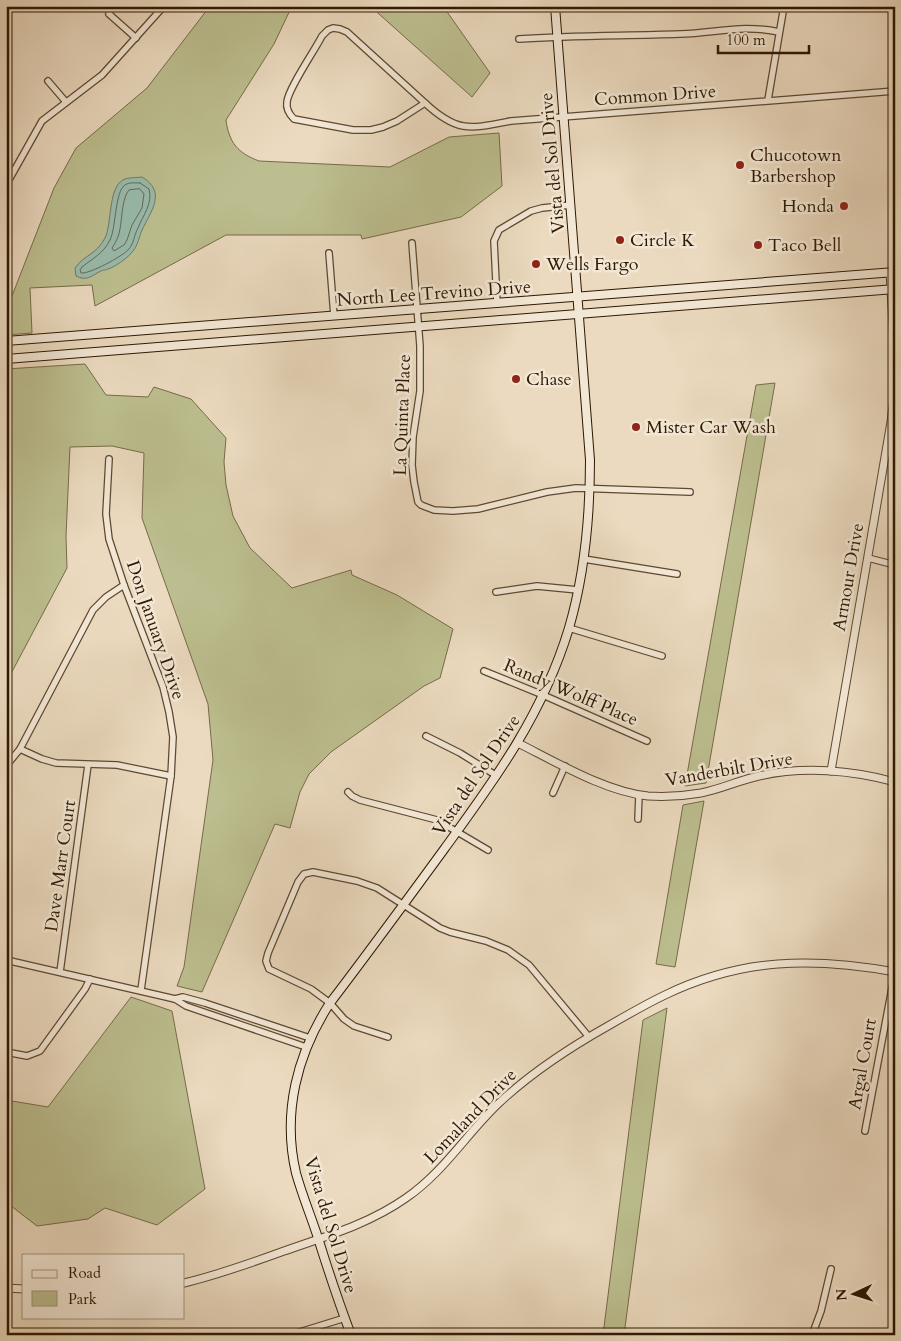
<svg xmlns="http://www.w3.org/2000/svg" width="901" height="1341" viewBox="0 0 901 1341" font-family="Cardo,serif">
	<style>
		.green { fill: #bcbe8f; stroke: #766b48 }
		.water { fill: #99bbac; stroke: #6f7a67 }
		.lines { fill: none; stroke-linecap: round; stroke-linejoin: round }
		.shore { stroke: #646a56; stroke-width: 1 }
		.minor-casing { stroke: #5e4830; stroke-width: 8 }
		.tertiary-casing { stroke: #5e4830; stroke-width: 9 }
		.secondary-casing { stroke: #2f1800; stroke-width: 10 }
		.minor { stroke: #f2e7d5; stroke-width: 5.5 }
		.tertiary { stroke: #f2e7d5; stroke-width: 7 }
		.secondary { stroke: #f2e7d5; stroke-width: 8 }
		.poi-dot { fill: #8f2418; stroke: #f2e7d5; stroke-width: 2 }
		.labels { text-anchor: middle; stroke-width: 5; stroke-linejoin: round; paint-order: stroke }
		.street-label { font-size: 18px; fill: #2f1800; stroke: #f2e7d5 }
		.poi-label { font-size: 18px; fill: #2f1800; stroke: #f2e7d5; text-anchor: start }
	</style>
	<rect width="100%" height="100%" fill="#ebdabf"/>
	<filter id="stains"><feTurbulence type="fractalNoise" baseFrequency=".004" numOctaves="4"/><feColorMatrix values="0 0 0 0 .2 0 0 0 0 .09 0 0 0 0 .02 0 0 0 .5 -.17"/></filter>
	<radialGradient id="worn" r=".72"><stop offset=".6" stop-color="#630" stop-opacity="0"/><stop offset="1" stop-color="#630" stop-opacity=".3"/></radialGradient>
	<g class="green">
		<path d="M210,6h82l-18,38 -48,76c3,23 12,33 33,41l131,6 59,-30 50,-4 3,53 -41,31 -99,22 -1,-4h-135l-131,71 -3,-21 -62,3 2,45 -26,2v-45l6,6 42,-108 22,-40 71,-60z"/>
		<polygon points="370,6 443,6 490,73 472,97"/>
		<polygon points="85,364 106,395 148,397 154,387 191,399 226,438 224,462 226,485 233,516 250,548 292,588 351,570 352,575 397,595 453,629 440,678 424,686 331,752 309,774 300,792 290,828 275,824 202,992 177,986 184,967 213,760 208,704 142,518 144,453 112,446 70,447 66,536 67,568 6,683 6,369"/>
		<polygon points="775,383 706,783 685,786 756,385"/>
		<polygon points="704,801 675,967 656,964 683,805"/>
		<polygon points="131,997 172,1011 205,1189 157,1225 105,1208 88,1219 37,1226 6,1202 6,1100 48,1107"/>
		<polygon points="667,1008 624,1335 603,1335 643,1020"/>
	</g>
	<path class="water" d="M142,177c25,15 9,34 0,53 -3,7 -4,15 -9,21 -4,6 -18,16 -25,18 -5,2 -2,0 -7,2 -9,4 -14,11 -25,5l-1,-8c9,-13 21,-13 30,-30 7,-14 3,-50 18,-58 5,-3 13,-2 19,-3z"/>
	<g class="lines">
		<g class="shore">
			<path d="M140,183l9,6c4,15 -6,26 -11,39 -4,7 -4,16 -10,22 -7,7 -38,24 -47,23l-1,-3 2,-3c11,-9 21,-13 28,-27 6,-12 5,-49 15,-55 4,-3 11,-2 15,-2z"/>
			<path d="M140,189l4,5 -2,14 -10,17 -5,15 -3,5 -10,6 -2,-3c4,-6 7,-12 8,-19 2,-10 2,-32 9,-39z"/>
		</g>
		<g class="minor-casing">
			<g id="minor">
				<polyline points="109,14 136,38"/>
				<path d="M333,28l7,1 7,3 78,71 -28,18 -14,6 -12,3h-18l-59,-11c-5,-5 -8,-11 -7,-17 1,-13 28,-52 35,-66l6,-6z"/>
				<path d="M519,39c54,-4 107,-3 161,-5 37,-1 62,-10 99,-2"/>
				<polyline points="48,81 66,102"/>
				<polyline points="768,100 784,6"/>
				<path d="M425,103c32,30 45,26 86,18l384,-30"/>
				<polyline points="6,181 10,178 42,121 102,75 164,6"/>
				<polyline points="412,243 420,346 420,391 413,437 412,465 414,482 418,502 421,505 434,510 453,511 478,509 547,492 576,488 690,492"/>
				<polyline points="329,253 334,316"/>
				<polyline points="497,303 494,241 499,230 531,211 542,208 571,205"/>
				<polyline points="109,459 106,514 109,539 124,585 163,687 169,712 173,737 171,776 141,990"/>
				<polyline points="868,558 895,565"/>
				<polyline points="584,559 677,574"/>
				<polyline points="496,592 537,586 578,590"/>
				<polyline points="569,628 662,656"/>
				<polyline points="484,671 543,695 647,741"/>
				<polyline points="426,736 460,753 497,776"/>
				<polyline points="20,749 42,759 56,763 117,765 171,776"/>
				<polyline points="6,766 20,749 93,610 106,597 124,585"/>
				<polyline points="348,792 352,796 360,800 437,820 488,850"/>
				<polyline points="553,793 565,766"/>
				<polyline points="638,819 639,795"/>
				<polyline points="6,960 175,999 186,1006 306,1047"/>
				<polyline points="60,972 88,765"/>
				<polyline points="175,999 183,997 205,1003 310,1038"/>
				<polyline points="388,1037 354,1026 344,1019 330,1003 311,989 269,969 266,961 268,953 298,882 304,874 313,872 357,881 377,888 440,928 450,932 486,941 508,950 529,965 589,1037"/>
				<polyline points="6,1052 27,1056 40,1051 85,989 90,979"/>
				<polyline points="865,1131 895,972"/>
				<polyline points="290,1335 345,1318"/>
				<polyline points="812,1335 821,1311 831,1269"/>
			</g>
		</g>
		<g class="tertiary-casing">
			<g id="tertiary">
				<polyline points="890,272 895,359"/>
				<path d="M518,743c38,19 88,49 130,53 17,1 36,0 53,-3 20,-4 39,-13 58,-17 44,-10 93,-6 136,6"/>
				<polyline points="831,771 891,422 895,389"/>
				<path d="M184,1283c34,-8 67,-20 100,-32 43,-15 85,-27 122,-53 38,-26 61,-65 93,-95 33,-31 70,-55 109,-77 19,-11 38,-22 57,-31 76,-37 148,-38 230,-23"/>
				<polyline points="6,1288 24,1289"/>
			</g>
		</g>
		<g class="secondary-casing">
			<g id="secondary">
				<polyline points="6,341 895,272"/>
				<polyline points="6,359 895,289"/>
				<path d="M351,1335c-12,-32 -23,-65 -33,-97 -7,-22 -16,-43 -22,-65 -14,-60 1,-119 34,-170 39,-51 77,-103 115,-155 51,-70 98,-134 124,-220 16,-55 21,-111 21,-168l-35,-454"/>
			</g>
		</g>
		<use href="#minor" class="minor"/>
		<use href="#tertiary" class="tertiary"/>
		<use href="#secondary" class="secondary"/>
	</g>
	<g class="poi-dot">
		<circle cx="740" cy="165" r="5"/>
		<circle cx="844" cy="206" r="5"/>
		<circle cx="620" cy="240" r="5"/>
		<circle cx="758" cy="245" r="5"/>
		<circle cx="536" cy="264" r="5"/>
		<circle cx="516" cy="379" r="5"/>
		<circle cx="636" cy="427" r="5"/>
	</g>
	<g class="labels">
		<g class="street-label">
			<text transform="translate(655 95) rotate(-4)" y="6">Common Drive</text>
			<text transform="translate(552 163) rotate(-95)" y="6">Vista del Sol Drive</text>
			<text transform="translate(434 293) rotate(-4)" y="6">North Lee Trevino Drive</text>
			<text transform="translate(402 415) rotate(-88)" y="6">La Quinta Place</text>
			<text transform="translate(848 577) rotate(-80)" y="6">Armour Drive</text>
			<text transform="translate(156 630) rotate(71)" y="6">Don January Drive</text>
			<text transform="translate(571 692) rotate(23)" y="6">Randy Wolff Place</text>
			<text transform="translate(729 769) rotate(-10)" y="6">Vanderbilt Drive</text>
			<text transform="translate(476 775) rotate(-56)" y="6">Vista del Sol Drive</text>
			<text transform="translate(60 866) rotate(-82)" y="6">Dave Marr Court</text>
			<text transform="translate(862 1064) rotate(-80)" y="6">Argal Court</text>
			<text transform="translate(470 1116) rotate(-46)" y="6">Lomaland Drive</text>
			<text transform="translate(331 1225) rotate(73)" y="6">Vista del Sol Drive</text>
		</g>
		<g class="poi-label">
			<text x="750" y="161">Chucotown<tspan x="750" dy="21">Barbershop</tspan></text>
			<text x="834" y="212" text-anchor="end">Honda</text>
			<text x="630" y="246">Circle K</text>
			<text x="768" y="251">Taco Bell</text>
			<text x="546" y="270">Wells Fargo</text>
			<text x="526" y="385">Chase</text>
			<text x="646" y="433">Mister Car Wash</text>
		</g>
	</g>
	<rect width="901" height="1341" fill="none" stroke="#ebdabf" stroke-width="25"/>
	<rect x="8" y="8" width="886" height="1326" fill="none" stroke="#2f1800" stroke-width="2.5"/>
	<rect x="12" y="12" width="876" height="1316" fill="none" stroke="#2f1800"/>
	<rect x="22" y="1254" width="162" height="65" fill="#f2e7d5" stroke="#a49480"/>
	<rect x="32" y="1270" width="25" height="8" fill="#f2e7d5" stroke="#a49480"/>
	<text x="68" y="1278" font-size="15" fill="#2f1800">Road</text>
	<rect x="32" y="1291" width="25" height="15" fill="#bcbe8f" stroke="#a49480"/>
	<text x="68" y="1304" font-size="15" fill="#2f1800">Park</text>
	<g transform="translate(854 1294) rotate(266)" stroke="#f2e7d5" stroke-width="4" paint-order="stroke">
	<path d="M0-4L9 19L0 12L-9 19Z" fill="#2f1800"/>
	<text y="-8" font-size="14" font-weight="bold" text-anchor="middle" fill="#2f1800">N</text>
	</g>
	<path d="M718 45v8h91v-8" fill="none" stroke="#2f1800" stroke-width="2.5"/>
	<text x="726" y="45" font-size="15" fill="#2f1800" stroke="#f2e7d5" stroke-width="4" paint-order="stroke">100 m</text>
	<rect width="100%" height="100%" filter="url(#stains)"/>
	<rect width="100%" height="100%" fill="url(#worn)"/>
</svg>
